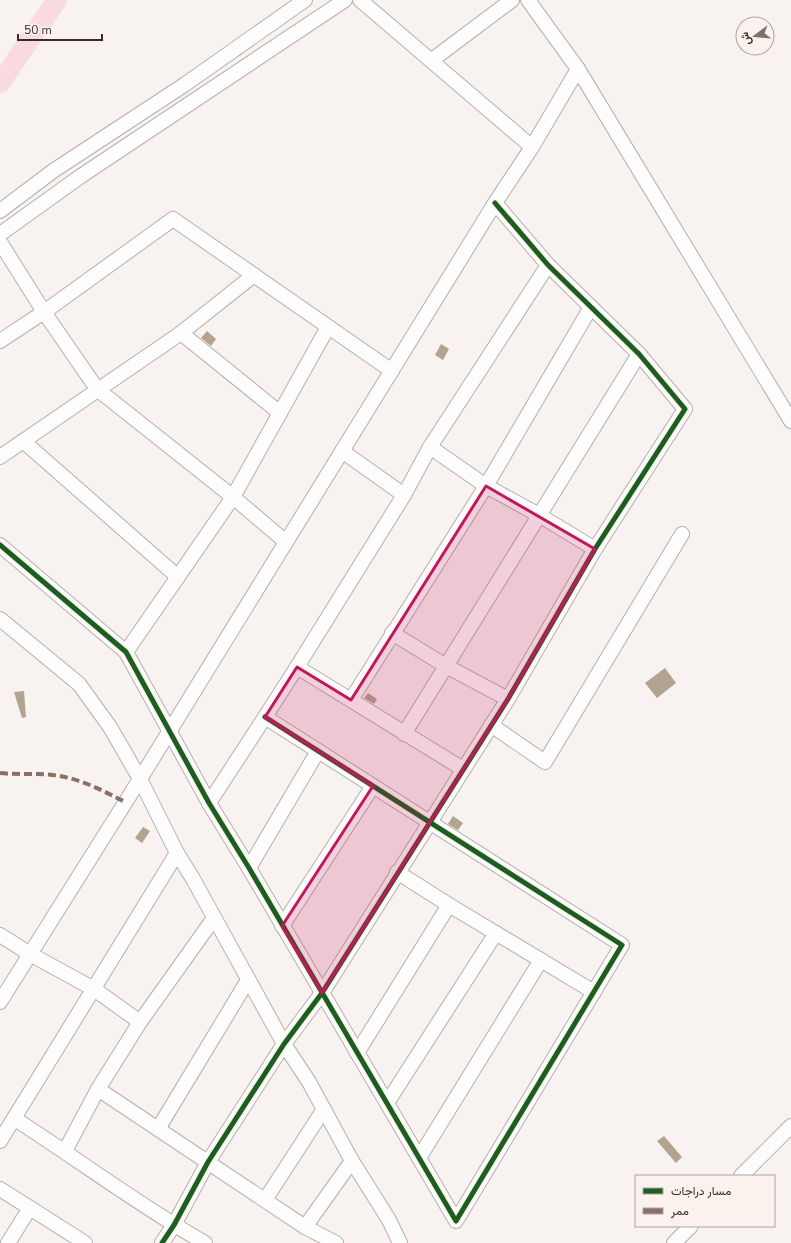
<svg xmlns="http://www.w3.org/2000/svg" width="791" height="1243" viewBox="0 0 791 1243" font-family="'Nunito Sans',Vazirmatn,sans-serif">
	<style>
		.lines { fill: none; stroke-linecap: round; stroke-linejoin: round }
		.river { stroke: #f9dae1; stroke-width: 20 }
		.building { fill: #b2a48f }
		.minor-casing { stroke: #b5afac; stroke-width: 16 }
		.minor { stroke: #fefdfd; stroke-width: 14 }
		.quiet { stroke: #8d6e63; stroke-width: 4; stroke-dasharray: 8 4; stroke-linecap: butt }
		.cycleway-casing { stroke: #fcf2ed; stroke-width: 8 }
		.cycleway { stroke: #1b5e20; stroke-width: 5 }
		.marked { fill: #c2185b; fill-opacity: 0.2; stroke: #c2185b; stroke-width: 3; stroke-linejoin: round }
	</style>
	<rect width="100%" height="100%" fill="#f8f3f0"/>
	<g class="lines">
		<polyline class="river" points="0,83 57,0"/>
	</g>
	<g class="building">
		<polygon points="207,331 216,339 211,346 201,338"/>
		<polygon points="441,344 449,349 443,360 435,355"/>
		<polygon points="665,668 676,683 657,698 645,683"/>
		<polygon points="24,691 26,717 22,718 14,692"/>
		<polygon points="368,693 377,699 374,704 364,698"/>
		<polygon points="453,816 463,823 458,830 448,824"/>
		<polygon points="143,827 150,831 142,843 135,838"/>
		<polygon points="664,1136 682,1157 676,1163 657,1141"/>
	</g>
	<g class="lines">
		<g class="minor-casing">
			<g id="minor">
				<polyline points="360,0 532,147"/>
				<polyline points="432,60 512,0"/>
				<polyline points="578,69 791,421"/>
				<polyline points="0,211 53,171 184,85 305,0"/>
				<polyline points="0,234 81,176 345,0"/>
				<polyline points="0,242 44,312 97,389 233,497 286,542"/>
				<polyline points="181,333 280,413"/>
				<polyline points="0,341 44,312 173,219 392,371"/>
				<polyline points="23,441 178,577"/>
				<polyline points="430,447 486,486 539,515 595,549"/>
				<polyline points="342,451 404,495"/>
				<polyline points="0,457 181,333 254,275"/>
				<polyline points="0,545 126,652 209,803 249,868 456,1221 622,945 265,717"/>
				<polyline points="0,619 79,684 110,727 140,779 177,853 193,879 284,1044 309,1082 352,1161 389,1220 400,1243"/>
				<polyline points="392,633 446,666 508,699"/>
				<polyline points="126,652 233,497 328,327"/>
				<polyline points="297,667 463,769"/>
				<polyline points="351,700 486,486 591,307"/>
				<polyline points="491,725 545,762 682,534"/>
				<polyline points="404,734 639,354"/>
				<polyline points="209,803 265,717 297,667 404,495 430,447 548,265"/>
				<polyline points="249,868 318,751"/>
				<polyline points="397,872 449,905 594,992"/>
				<polyline points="282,926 373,786"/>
				<polyline points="0,935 30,954 94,989 140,1022"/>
				<polyline points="0,1002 140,779 495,203 532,147 578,69 528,0"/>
				<polyline points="357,1053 449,905"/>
				<polyline points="98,1089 305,1227 336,1243"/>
				<polyline points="387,1103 496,933"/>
				<path d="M15,1119c64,41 125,87 190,124"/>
				<polyline points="158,1129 248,980"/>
				<polyline points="0,1141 177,853"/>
				<polyline points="65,1151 98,1089 140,1022 214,918"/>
				<polyline points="419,1158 541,960"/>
				<polyline points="741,1176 791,1126"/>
				<polyline points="0,1189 85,1243"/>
				<polyline points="265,1200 324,1109"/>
				<polyline points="305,1227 352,1161"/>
				<polyline points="8,1243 30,1208"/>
				<polyline points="162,1243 174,1225 208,1162 284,1044 322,993 508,699 595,549 685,409 639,354 548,265 495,203"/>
				<polyline points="674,1243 691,1226"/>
			</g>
		</g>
		<use href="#minor" class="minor"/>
		<path class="quiet" d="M0,773c18,2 35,0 53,2 26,3 49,15 72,27"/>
		<g class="cycleway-casing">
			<g id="cycleway">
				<polyline points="0,545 126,652 209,803 249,868 456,1221 622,945 265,717"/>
				<polyline points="162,1243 174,1225 208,1162 284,1044 322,993 508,699 595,549 685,409 639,354 548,265 495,203"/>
			</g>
		</g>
		<use href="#cycleway" class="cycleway"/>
	</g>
	<path class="marked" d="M486,486l109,63 -87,150 -186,294 -40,-67 91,-140 -108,-69 32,-50 54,33z"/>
	<rect x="635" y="1175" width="140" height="52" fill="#fcf2ed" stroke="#ada39f"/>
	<rect x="643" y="1188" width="20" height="6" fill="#1b5e20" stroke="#ada39f"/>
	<text x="671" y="1195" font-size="12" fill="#372d29">مسار دراجات</text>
	<rect x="643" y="1208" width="20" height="6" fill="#8d6e63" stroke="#ada39f"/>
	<text x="671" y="1215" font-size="12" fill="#372d29">ممر</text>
	<g transform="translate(755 36) rotate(254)"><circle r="19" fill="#fcf2ed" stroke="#ada39f"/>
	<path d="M0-3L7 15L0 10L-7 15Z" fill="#7b726f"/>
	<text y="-6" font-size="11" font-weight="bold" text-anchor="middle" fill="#372d29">ش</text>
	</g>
	<path d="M18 34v6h84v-6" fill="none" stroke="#372d29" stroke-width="2"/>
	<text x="24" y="34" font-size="12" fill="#372d29" stroke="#fcf2ed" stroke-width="3" paint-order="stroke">50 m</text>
</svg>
